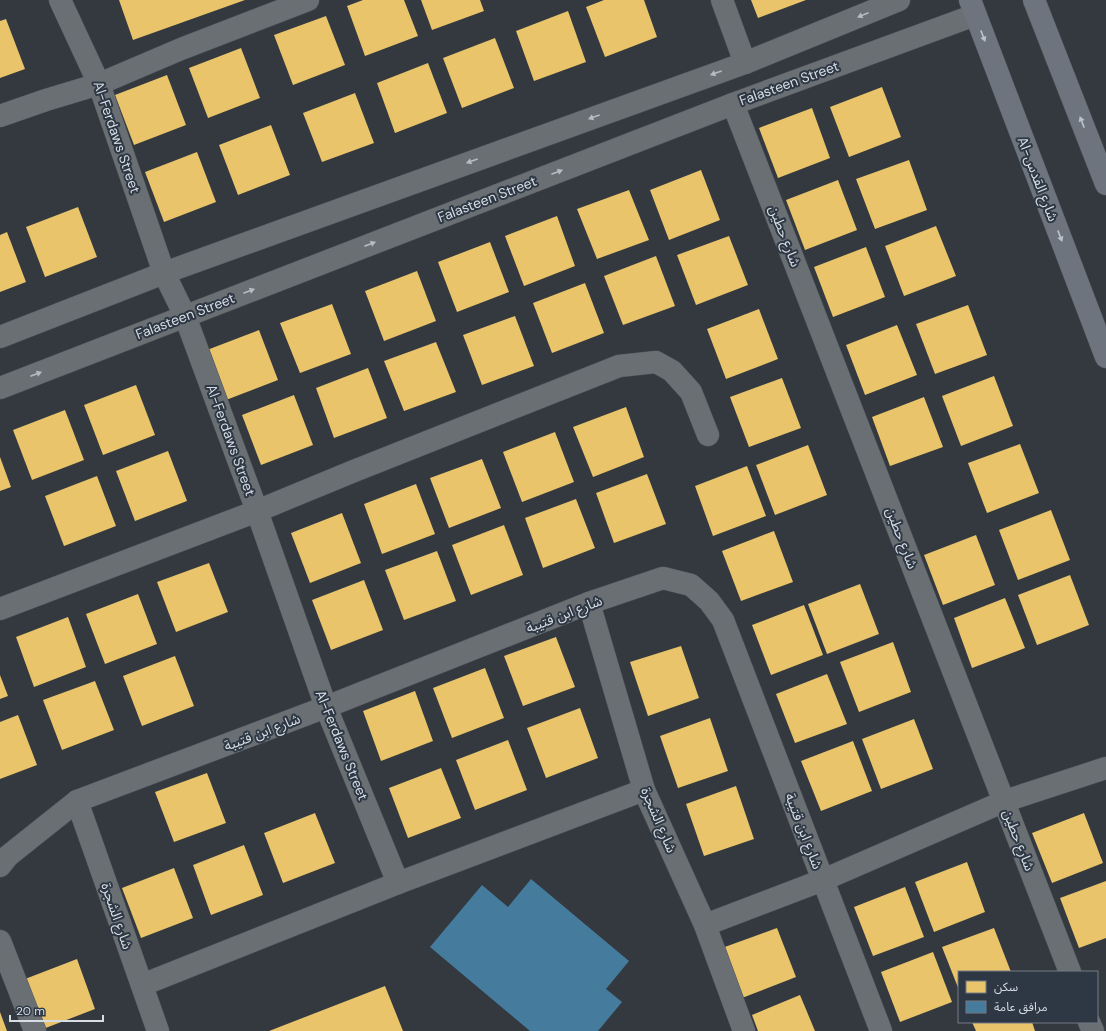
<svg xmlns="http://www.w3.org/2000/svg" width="1106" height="1031" viewBox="0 0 1106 1031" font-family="'DM Sans','Noto Sans Arabic',sans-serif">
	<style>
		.homes { fill: #e9c46a }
		.public { fill: #457b9d }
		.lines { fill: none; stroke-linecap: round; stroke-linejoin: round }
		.minor-casing { stroke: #50565b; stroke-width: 23 }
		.major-casing { stroke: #50565b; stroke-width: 23 }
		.minor { stroke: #6a6f74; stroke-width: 22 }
		.major { stroke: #6d747d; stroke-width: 22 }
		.oneway { fill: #b6bcc2 }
		.oneway2 { fill: #bcc3ca }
		.labels { text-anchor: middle; stroke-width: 4; stroke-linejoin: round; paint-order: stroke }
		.street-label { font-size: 14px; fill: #d7dde4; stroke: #2e3844 }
	</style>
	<rect width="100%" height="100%" fill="#33393f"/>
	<g class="homes">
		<polygon points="119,0 245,0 133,40"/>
		<polygon points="363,0 404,0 418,36 365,56 347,6"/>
		<polygon points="421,0 480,0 484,11 432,30"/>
		<polygon points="604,0 644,0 657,37 605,57 586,7"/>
		<polygon points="751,0 806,0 758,18"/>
		<polygon points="568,11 586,62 534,81 516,31"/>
		<polygon points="326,16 345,65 293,85 274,35"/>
		<polygon points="6,19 25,69 0,78 0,21"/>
		<polygon points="495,38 514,88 462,108 443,58"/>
		<polygon points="241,48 260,98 208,118 189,68"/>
		<polygon points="428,63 447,113 395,133 377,83"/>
		<polygon points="167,75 186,125 134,145 115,95"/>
		<polygon points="882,87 901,137 849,157 830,107"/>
		<polygon points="355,93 374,143 322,162 303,113"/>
		<polygon points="812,108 830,158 778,178 759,128"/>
		<polygon points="271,125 290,175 238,195 219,145"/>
		<polygon points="197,152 216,202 164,222 145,172"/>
		<polygon points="909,160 927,210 875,229 856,179"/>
		<polygon points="701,170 720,220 669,240 650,190"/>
		<polygon points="838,180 857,230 805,250 786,200"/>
		<polygon points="629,190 649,240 597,259 577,209"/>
		<polygon points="78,207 97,257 45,277 26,227"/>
		<polygon points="557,216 575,266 524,286 505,236"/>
		<polygon points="936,226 956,276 904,296 885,246"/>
		<polygon points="7,232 26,282 0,292 0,235"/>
		<polygon points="729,236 748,285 696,305 677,255"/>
		<polygon points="490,242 509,292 457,312 438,262"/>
		<polygon points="866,247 885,297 833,317 814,267"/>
		<polygon points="656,256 675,306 623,325 604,276"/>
		<polygon points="417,271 436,321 384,341 365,291"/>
		<polygon points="585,283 604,333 552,353 533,303"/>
		<polygon points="332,304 351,354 300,373 280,323"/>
		<polygon points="968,305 987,355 935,374 916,324"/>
		<polygon points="759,309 778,359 726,379 707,329"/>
		<polygon points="515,316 534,366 482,385 463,335"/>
		<polygon points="897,325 917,375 865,395 846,345"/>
		<polygon points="259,330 278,380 226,400 207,350"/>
		<polygon points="436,342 456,392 404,411 384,361"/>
		<polygon points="368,368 387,418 334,438 316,388"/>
		<polygon points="994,376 1013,426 961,446 942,396"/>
		<polygon points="782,378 801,428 749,447 730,397"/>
		<polygon points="136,385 155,435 103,455 84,405"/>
		<polygon points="294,395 313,445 261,465 242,415"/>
		<polygon points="924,397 943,447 890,466 872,417"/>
		<polygon points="626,407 644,457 593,477 573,427"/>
		<polygon points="65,410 84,460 32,480 13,430"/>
		<polygon points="555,432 574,482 522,502 503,452"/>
		<polygon points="1020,444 1039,493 987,513 968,463"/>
		<polygon points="808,445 827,495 775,515 756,465"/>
		<polygon points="168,451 187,501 135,521 116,471"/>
		<polygon points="0,457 11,487 0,491"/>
		<polygon points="482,459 501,508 449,528 430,478"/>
		<polygon points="747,466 766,516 713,536 695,486"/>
		<polygon points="647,474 666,524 614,543 596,493"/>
		<polygon points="97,476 116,526 64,546 45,496"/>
		<polygon points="416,484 435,534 382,554 364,504"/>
		<polygon points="576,499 595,548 543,568 525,518"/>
		<polygon points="1051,510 1070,560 1018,580 999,530"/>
		<polygon points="342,513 361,563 310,583 291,533"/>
		<polygon points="504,525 523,575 471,595 452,545"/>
		<polygon points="774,531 793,582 741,601 722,551"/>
		<polygon points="976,535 995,585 943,605 924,555"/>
		<polygon points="437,551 456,601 404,620 385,570"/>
		<polygon points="209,563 228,612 176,632 157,582"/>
		<polygon points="1070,575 1089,625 1037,645 1018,595"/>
		<polygon points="364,580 383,630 331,650 312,600"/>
		<polygon points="860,584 879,634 827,654 808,604"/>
		<polygon points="138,594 157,644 105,664 86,614"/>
		<polygon points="1005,598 1025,648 972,668 954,618"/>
		<polygon points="804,605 823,655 771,675 752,625"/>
		<polygon points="68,617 86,667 34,687 16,637"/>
		<polygon points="556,637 575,687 523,706 504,656"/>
		<polygon points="893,642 911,692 859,712 840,662"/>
		<polygon points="681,646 699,698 648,716 630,662"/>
		<polygon points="175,656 194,706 142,726 123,676"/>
		<polygon points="485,668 504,718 452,738 433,688"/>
		<polygon points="827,674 847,724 795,743 776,694"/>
		<polygon points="0,675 8,696 0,699"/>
		<polygon points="95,681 114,730 62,750 43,700"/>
		<polygon points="415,691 433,741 381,761 363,711"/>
		<polygon points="580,708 598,758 546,778 527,728"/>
		<polygon points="18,715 37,765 0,779 0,722"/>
		<polygon points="710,718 728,771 678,788 660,736"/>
		<polygon points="914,719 933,769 881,789 862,739"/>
		<polygon points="508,740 527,790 475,810 456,760"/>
		<polygon points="853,741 872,791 821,811 801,761"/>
		<polygon points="441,768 461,818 408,838 389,788"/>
		<polygon points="207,773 226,823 174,842 155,792"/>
		<polygon points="736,786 754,839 704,856 686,804"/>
		<polygon points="315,813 335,863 283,883 264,833"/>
		<polygon points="1084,813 1103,863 1052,883 1032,833"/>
		<polygon points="244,845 263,895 211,915 193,865"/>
		<polygon points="967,862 985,912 934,932 915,882"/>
		<polygon points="174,868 193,918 141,938 122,888"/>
		<polygon points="1106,881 1106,938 1079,948 1060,898"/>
		<polygon points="905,887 924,937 873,956 854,907"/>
		<polygon points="777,928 796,977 742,998 722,948"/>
		<polygon points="994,928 1011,972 959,972 959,990 942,947"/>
		<polygon points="933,952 952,1002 900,1022 881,972"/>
		<polygon points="77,959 95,1009 43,1029 25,979"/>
		<polygon points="385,986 403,1031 269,1031"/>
		<polygon points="800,995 815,1031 758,1031 752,1015"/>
		<polygon points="0,1012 7,1031 0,1031"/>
		<polygon points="972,1022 1032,1022 1035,1031 976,1031"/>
	</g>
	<polygon class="public" points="531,879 629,961 606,989 622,1002 598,1031 530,1031 430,947 482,885 508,907"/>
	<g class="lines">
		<g class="minor-casing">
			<g id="minor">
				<polyline points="60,0 99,84 164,273 185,316 257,511 326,707 398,883"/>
				<polyline points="722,0 745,63"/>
				<polyline points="733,104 1070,972"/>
				<polyline points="0,116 46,100 99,84 181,49 308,0"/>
				<polyline points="0,337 164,273 745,63 899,0"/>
				<polyline points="0,388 733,104 975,15"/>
				<polyline points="589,603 644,790 705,925 744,1031"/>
				<polyline points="0,609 257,511 354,471 619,366 656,362 672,371 691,392 708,435"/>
				<polyline points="77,801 158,1031"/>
				<polyline points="0,866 8,856 77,801 326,707 589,603 663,578 691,585 709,601 723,620 881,1031"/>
				<polyline points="705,925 823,880 1005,801 1106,768"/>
				<polyline points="0,941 35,1031"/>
				<polyline points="142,985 398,883 644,790"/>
				<polyline points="1089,1022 1093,1031"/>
			</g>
		</g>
		<g class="major-casing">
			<g id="major">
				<polyline points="970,0 1106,357"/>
				<polyline points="1034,0 1106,184"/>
			</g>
		</g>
		<use href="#minor" class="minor"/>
		<use href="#major" class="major"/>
	</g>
	<defs><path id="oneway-solid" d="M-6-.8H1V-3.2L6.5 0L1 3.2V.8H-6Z"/></defs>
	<g class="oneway">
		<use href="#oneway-solid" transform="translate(863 15) rotate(158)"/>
		<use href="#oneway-solid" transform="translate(716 73) rotate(160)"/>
		<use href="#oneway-solid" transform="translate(594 117) rotate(160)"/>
		<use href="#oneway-solid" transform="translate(472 161) rotate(160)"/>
		<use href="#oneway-solid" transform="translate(557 172) rotate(-21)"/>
		<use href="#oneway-solid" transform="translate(370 244) rotate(-21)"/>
		<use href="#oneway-solid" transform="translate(249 291) rotate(-21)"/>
		<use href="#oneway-solid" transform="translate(36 374) rotate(-21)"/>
	</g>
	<g class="oneway2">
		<use href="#oneway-solid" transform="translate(983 36) rotate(69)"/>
		<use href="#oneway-solid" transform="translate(1082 122) rotate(-111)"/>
		<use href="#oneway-solid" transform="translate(1060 236) rotate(69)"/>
	</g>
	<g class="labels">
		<g class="street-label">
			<text transform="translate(789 83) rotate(-20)" y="5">Falasteen Street</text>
			<text transform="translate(117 137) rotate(71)" y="5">Al-Ferdaws Street</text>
			<text transform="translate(1038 179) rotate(69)" y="5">Al-شارع القدس</text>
			<text transform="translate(487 199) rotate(-21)" y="5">Falasteen Street</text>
			<text transform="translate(785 236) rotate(69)" y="5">شارع حطين</text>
			<text transform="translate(185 316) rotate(-21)" y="5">Falasteen Street</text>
			<text transform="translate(231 440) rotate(70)" y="5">Al-Ferdaws Street</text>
			<text transform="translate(902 538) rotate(69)" y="5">شارع حطين</text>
			<text transform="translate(564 614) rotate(-21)" y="5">شارع ابن قتيبة</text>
			<text transform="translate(262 732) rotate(-21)" y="5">شارع ابن قتيبة</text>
			<text transform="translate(342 745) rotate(68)" y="5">Al-Ferdaws Street</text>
			<text transform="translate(659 820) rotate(67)" y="5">شارع الشجرة</text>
			<text transform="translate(804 831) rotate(69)" y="5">شارع ابن قتيبة</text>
			<text transform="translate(1019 840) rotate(69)" y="5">شارع حطين</text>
			<text transform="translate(117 916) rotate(71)" y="5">شارع الشجرة</text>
		</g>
	</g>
	<rect x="958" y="971" width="140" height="52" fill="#2e3844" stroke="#727a84"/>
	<rect x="966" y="981" width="20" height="12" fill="#e9c46a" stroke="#727a84"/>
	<text x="994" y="991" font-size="12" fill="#d7dde4">سكن</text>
	<rect x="966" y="1001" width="20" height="12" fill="#457b9d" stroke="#727a84"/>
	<text x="994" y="1011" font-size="12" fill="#d7dde4">مرافق عامة</text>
	<path d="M10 1015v6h93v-6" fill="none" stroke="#d7dde4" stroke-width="2"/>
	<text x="16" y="1015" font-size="12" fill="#d7dde4" stroke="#2e3844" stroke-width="3" paint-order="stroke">20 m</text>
</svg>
